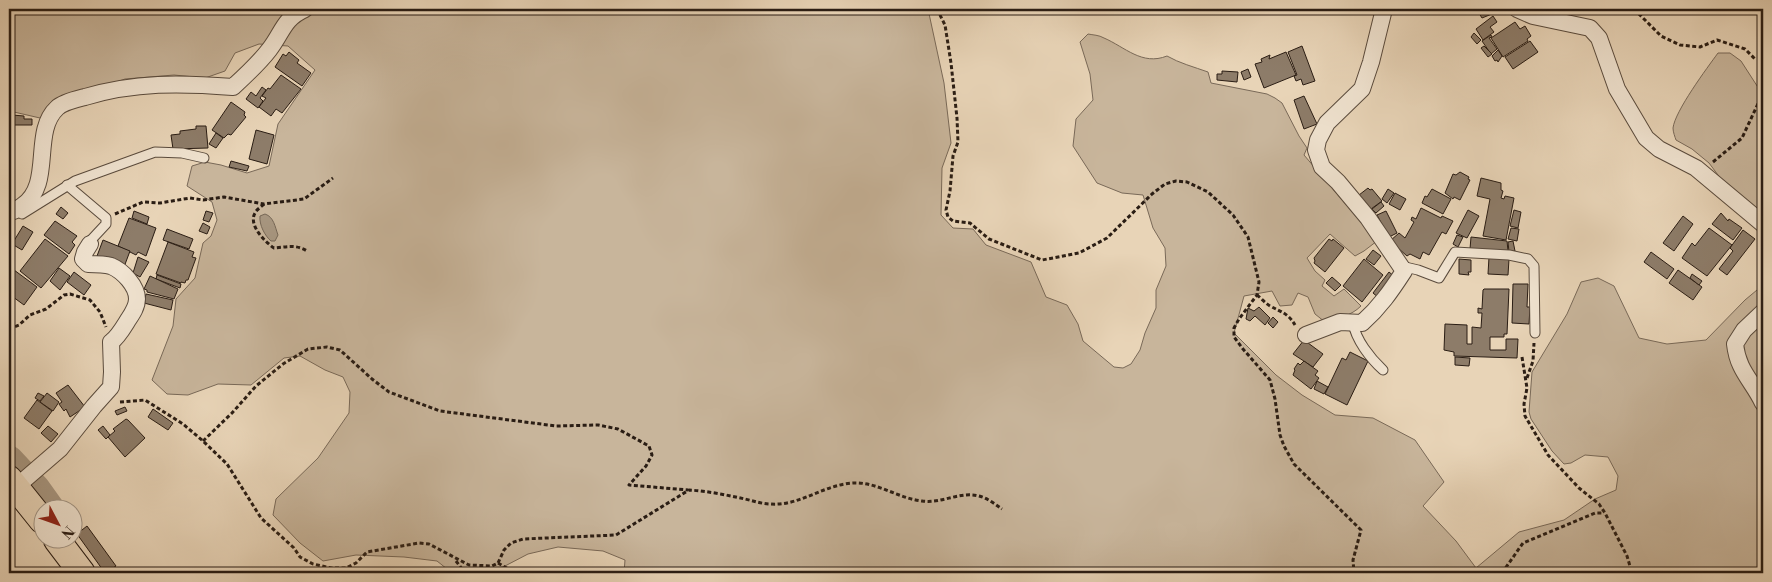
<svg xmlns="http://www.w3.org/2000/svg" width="1772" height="582" viewBox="0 0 1772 582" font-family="'Libre Bodoni',serif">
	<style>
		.green { fill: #c8b59b; stroke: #796958 }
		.water { fill: #a79680; stroke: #756655 }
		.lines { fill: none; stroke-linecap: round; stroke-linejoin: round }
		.river { stroke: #a79680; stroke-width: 29 }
		.building { fill: #8d7c69; stroke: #2a1d14 }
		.lane-casing { stroke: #5a4b3d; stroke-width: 11 }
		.street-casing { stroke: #5a4b3d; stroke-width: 18 }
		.primary-casing { stroke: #2a1d14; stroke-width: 28 }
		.path { stroke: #2a1d14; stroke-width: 3; stroke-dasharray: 4 2.5; stroke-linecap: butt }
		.lane { stroke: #f0e3d0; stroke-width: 9 }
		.street { stroke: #f0e3d0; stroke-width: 16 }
		.primary { stroke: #e8d4b7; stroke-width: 26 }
	</style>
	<rect width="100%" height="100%" fill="#e8d4b7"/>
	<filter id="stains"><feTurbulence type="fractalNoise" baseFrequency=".004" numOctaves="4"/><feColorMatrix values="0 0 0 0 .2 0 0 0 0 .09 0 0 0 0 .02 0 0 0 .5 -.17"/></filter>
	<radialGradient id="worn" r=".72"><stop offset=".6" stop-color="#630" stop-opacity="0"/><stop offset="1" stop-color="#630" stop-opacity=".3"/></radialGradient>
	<g class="green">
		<path d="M9,9h919l16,74 7,60 -9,25 -1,47 12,13 20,1 13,16 45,17 15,35 21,8 11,19 5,17 31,26 9,1 8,-4 9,-14 5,-17 11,-25v-18l10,-24 -1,-18 -12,-20 -10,-33 -21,-2 -25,-10 -24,-37 3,-27 17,-19 -3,-26 -10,-32 8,-8c5,1 11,1 16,4 21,9 38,28 63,18 12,7 27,11 41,16l3,11 56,11 8,4 7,5 17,33 8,12 -3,7 73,86 -13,10 -9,5 -25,-22 -23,24 8,13 10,9 -3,6 12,10 10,-7 17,17c-10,10 -23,12 -36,16l-10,-8 -7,-17 -10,-4 -6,12 -12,1 -8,-15 -28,5 -10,37 42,42 26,20 33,20 38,3 42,22 29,42 -21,24 33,35 20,27 43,-36 45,-12 31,-21 21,-9 2,-14 -10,-19 -23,-2 -14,8 -7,1 -12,-13 -21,-32 -2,-7 3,-40 35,-58 14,-32 17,-4 16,8 25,52 28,6 39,-4 39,-40 18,-15v288h-1139l1,-13 -22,-9 -45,-4 -30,7 -23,12 -20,5 -23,2h-10l-15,-12 -33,-4 -48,-2 -33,6 -23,-18 -27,-28 3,-16 42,-41 31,-45 1,-21 -7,-15 -18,-7 -25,-14 -16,2 -33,27 -33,-1 -30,11 -21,-1 -15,-14 21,-54 3,-27 19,-21 8,-35 8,-7 6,-16 -5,-18 -25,-16 5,-20 13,-4 16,3 26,8 22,-7 9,-42 37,-54 -27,-24 -29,-2 -24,9 -10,18 -20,7 -31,-3 -49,4 -74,26 -11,13 -26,-6 -3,-6h-2z"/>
		<path d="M1718,53h12l11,8 20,31 2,-10v136l-39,-35 -15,-20 -17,-14 -16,-9c-1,-3 -3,-8 -3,-12 2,-17 34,-60 45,-75z"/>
	</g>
	<path class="water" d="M265,214c9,3 10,13 13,21l-3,6h-4c-6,-5 -12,-16 -11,-25z"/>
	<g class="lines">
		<polyline class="river" points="9,460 36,489 51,510"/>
	</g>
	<g class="building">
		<polygon points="1479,9 1504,9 1482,18 1477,10"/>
		<polygon points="1493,16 1497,22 1490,27 1494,32 1483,40 1476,29"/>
		<polygon points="1515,22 1520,29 1525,26 1531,36 1527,39 1528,41 1503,57 1491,38"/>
		<polygon points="1474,33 1481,40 1477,44 1471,37"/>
		<polygon points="1491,35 1492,37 1489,38 1497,49 1491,54 1482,41"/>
		<polygon points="1530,41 1538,52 1513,69 1505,57"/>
		<polygon points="1302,46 1315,81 1303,85 1301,79 1296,81 1294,76 1297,75 1288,52"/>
		<polygon points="1484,46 1492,54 1488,57 1481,48"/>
		<polygon points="1498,50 1502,56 1498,62 1497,60 1495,61 1492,56"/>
		<polygon points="289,52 299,60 297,63 311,73 302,86 275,67 283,54 286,56"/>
		<polygon points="1286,52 1296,75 1264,88 1255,64 1262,62 1261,59 1270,55 1269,59"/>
		<polygon points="1248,69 1251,77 1244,80 1241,72"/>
		<polygon points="1222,71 1238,72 1237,82 1217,80 1217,74 1222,74"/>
		<polygon points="281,75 301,89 282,113 276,109 271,116 259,107 266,98 262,96 268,88 270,89"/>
		<polygon points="262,87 266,90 260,98 263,101 258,108 246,99 251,92 256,96"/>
		<polygon points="1304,96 1317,124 1304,129 1294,100"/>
		<polygon points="231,102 245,112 244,115 246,117 231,135 228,134 224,138 212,130"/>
		<polygon points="12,115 24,116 24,119 32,119 32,125 11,125"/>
		<polygon points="196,126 206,126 208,148 173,149 171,135 180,134 180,131 196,129"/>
		<polygon points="256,130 274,135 267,164 249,159"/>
		<polygon points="216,133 223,138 216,148 209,144"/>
		<polygon points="231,161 249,166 247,171 229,167"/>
		<polygon points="1460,172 1469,177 1468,179 1470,180 1460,200 1454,197 1453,199 1445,193 1453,174 1456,175"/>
		<polygon points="1481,178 1501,183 1501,190 1503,191 1501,198 1504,199 1505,196 1514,198 1506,240 1483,236 1490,199 1477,196"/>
		<polygon points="1368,188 1370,190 1372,189 1382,201 1371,209 1359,195"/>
		<polygon points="1388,189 1394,193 1387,203 1382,199"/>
		<polygon points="1432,189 1451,199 1443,214 1422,203 1425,196 1427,197"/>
		<polygon points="1395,193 1406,199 1400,210 1389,204"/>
		<polygon points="1381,202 1384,206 1376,213 1372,209"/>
		<polygon points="61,207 68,213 63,219 56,214"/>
		<polygon points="1421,208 1441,218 1442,216 1453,221 1446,234 1442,232 1429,255 1423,252 1420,259 1410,254 1407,256 1390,241 1399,233 1405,238 1414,222 1411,220 1412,217 1416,219"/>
		<polygon points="1468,210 1479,216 1467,238 1456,233"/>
		<polygon points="1514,210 1521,212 1518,228 1510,226"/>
		<polygon points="134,211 149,217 147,224 132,218"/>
		<polygon points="206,211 213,213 209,222 203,220"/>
		<polygon points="1386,211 1397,233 1389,237 1377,215"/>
		<polygon points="1721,213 1728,221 1729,219 1742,228 1733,240 1712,224"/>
		<polygon points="1683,216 1693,224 1674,251 1663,243"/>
		<polygon points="129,218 156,228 146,256 138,252 136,255 118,246"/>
		<polygon points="55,221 77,236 72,242 75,245 69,254 44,235"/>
		<polygon points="203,223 210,227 207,234 199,231"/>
		<polygon points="23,226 33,232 22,250 12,244"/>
		<polygon points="1511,228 1519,229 1517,241 1508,239"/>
		<polygon points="1709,228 1732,245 1707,276 1682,258 1692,243 1695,246"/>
		<polygon points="167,229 193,239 189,249 163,240"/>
		<polygon points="1743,230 1755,239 1727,275 1719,269 1733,251 1730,248"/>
		<polygon points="1457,235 1463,237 1458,247 1453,244"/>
		<polygon points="1471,237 1507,241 1508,251 1470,249"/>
		<polygon points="45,239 68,256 41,288 20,271"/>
		<polygon points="1329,239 1332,241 1333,239 1344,248 1325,272 1314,263 1315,261 1314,258"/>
		<polygon points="103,240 130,251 124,267 97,256"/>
		<polygon points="1513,241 1515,251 1509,252 1508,242"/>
		<polygon points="168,242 194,252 192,257 196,258 188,280 186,280 185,283 181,282 181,283 156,274"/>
		<polygon points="1373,250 1381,256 1374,265 1366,259"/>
		<polygon points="1651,252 1674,269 1667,279 1644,262"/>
		<polygon points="138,257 149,262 140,277 133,273"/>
		<polygon points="1489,257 1509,259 1508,275 1488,274"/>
		<polygon points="1364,259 1383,275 1362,302 1343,286"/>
		<polygon points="1459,259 1471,260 1471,272 1468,272 1469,275 1459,274"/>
		<polygon points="10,267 37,287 24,305 9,294 9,270"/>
		<polygon points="59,268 70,276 60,290 50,281"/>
		<polygon points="1678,270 1702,287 1693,300 1669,283"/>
		<polygon points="74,272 91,285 84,295 67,282"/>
		<polygon points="1389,272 1395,277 1379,298 1373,293"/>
		<polygon points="1692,274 1702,281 1699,285 1690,278"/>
		<polygon points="157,275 181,284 180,288 156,279"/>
		<polygon points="150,276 178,289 174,299 147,292 147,290 144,289"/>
		<polygon points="1332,277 1341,285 1335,291 1326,283"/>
		<polygon points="1513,284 1528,284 1527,307 1530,307 1529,324 1512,323"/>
		<polygon points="1484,289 1509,289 1507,334 1504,334 1504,337 1490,337 1490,350 1506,350 1506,339 1518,339 1517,358 1454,356 1454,352 1444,350 1445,324 1467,325 1467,344 1472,344 1472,327 1481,328 1482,313 1478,313 1478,308 1482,309 1483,290"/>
		<polygon points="146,294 173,300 171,310 144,303"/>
		<polygon points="1259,307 1270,318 1265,325 1255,316 1250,321 1246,319 1248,308 1254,311"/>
		<polygon points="1273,317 1278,322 1273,328 1268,323"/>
		<polygon points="1304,340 1323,354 1313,367 1293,354"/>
		<polygon points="1350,352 1368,361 1347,405 1325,394 1342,358 1346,360"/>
		<polygon points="1455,357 1470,358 1469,366 1455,365"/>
		<polygon points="1304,361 1318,371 1315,375 1319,378 1311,389 1293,375 1295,370 1294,369 1298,363 1300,365"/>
		<polygon points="1317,381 1328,387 1324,394 1314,389"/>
		<polygon points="68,385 85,407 70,417 66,409 64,411 59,404 62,402 56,393"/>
		<polygon points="38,393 44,396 40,401 35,398"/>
		<polygon points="47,393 59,402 53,411 40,402"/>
		<polygon points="37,400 52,411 39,429 24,418"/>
		<polygon points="125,407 127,411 117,415 115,411"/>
		<polygon points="153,409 173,423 168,430 148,417"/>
		<polygon points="126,419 128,420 145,438 125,457 108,437 115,431 113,429"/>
		<polygon points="48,426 58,434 51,442 41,433"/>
		<polygon points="103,426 110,435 106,439 98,430"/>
		<polygon points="87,526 116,566 105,573 77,534"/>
	</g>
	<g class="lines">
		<g class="lane-casing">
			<g id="lane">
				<polyline points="67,185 106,218 106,224 92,239 90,244"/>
				<polyline points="22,214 75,181 155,152 182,153 204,158"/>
				<polyline points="1401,266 1418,270 1439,278 1455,252 1509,255 1528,259 1534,266 1535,333"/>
				<path d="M1353,323c3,17 17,35 30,47"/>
			</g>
		</g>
		<g class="street-casing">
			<g id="street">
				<polyline points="1517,9 1533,16 1590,28 1599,38 1617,89 1646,138 1659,149 1696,168 1763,224"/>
				<path d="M9,212c5,0 9,-3 13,-6 32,-21 9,-74 35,-98 6,-6 20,-9 28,-11 50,-15 96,-14 148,-10 12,-11 26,-24 36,-37 14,-18 14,-31 36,-41"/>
				<path d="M1763,312l-19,18 -9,14c3,27 17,36 28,59"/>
				<path d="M1306,335l34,-13 22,1c18,-16 29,-32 42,-52l-36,-53 -30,-36 -16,-15 -6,-17 2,-10 9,-17 35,-34 9,-27 13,-53"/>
				<path d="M16,487l44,-38 34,-43 17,-19 1,-15 -1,-30c7,-5 12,-14 17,-22 4,-6 9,-13 9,-21 0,-13 -14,-28 -26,-33 -7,-2 -15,-2 -23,-2l-5,-5 2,-7 5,-8"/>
			</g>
		</g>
		<g class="primary-casing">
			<g id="primary">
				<polyline points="9,479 42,520"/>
				<polyline points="57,540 82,573"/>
			</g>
		</g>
		<g class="path">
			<polyline points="937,9 945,25 951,63 957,118 958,142 953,156 950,191 946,210 948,217 953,221 970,223 989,239 1042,260 1079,253 1107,238 1152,194 1165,184 1176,181 1187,182 1208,192 1233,215 1248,237 1259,282 1257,295 1239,319 1234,328 1234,337 1243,349 1270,380 1275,399 1280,435 1284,446 1294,464 1361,530 1353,560 1354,573"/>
			<polyline points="1634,9 1661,36 1680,45 1700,47 1717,40 1745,49 1755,59"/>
			<polyline points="1591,13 1598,9"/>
			<polyline points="1713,162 1742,138 1763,93"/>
			<path d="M264,204c-3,3 -8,6 -9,9 -7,12 10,29 19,35 12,-1 22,-4 33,3"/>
			<polyline points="115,214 143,202 160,203 190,198 203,200 224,197 264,204 304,199 333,178"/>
			<path d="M1257,295c4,3 8,8 13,11 11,6 18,7 25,19"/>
			<polyline points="9,329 19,325 30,315 46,309 64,295 70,294 90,300 100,312 106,327"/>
			<polyline points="1522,357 1527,388 1524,404 1525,416 1548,455 1579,488 1599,504 1605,513 1627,556 1632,573"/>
			<polyline points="1527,378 1533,361 1534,343"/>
			<path d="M120,402l25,-2 38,24 20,17 24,23 34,54 33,30 6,9 13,7 18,4h15l10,-5 11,-11 52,-9 10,1 40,21 23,1 6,-3 6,-13 7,-7 12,-4 93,-4 73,-45c18,1 38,5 56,9 9,2 17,5 26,5 26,2 49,-16 74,-20 28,-6 50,14 77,17 19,3 38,-10 57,-5 8,2 16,8 23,13"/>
			<polyline points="203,441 232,413 256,386 283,364 308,349 327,347 340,350 372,379 389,392 440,411 556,426 598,425 618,429 649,446 652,455 646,466 629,485 688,490"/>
			<polyline points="456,561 465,573"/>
			<polyline points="498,563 515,573"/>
			<polyline points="1502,573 1523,543 1595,513 1604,513"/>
		</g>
		<use href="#lane" class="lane"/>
		<use href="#street" class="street"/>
		<use href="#primary" class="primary"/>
	</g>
	<rect width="1772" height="582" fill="none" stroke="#e8d4b7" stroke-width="30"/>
	<rect x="10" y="10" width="1752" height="562" fill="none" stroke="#2a1d14" stroke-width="2.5"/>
	<rect x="15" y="15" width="1742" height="552" fill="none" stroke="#2a1d14"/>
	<g transform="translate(58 524) rotate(131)"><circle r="24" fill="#f0e3d0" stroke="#a19485"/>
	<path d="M0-4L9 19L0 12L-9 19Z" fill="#8f2418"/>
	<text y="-8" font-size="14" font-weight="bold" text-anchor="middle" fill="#2a1d14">N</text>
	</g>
	<rect width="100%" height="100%" filter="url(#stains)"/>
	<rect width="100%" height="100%" fill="url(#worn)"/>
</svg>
